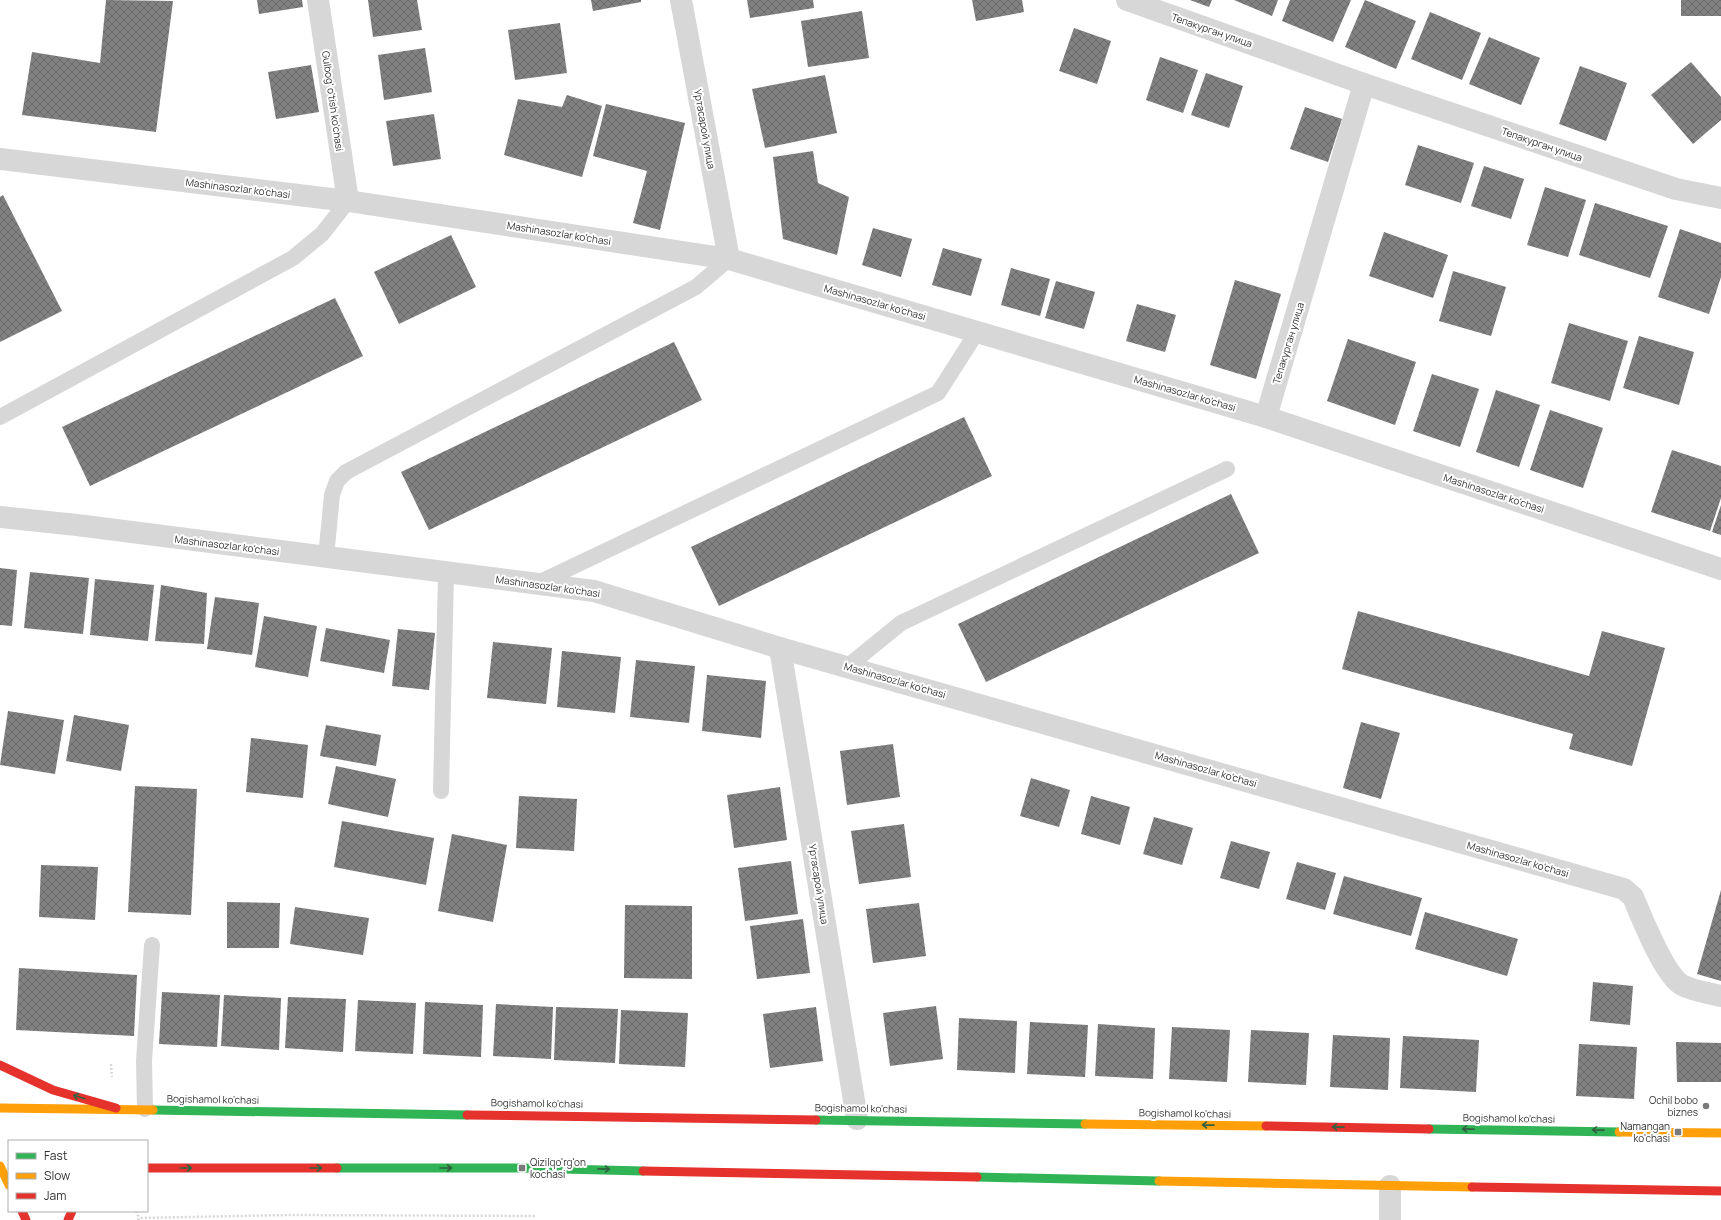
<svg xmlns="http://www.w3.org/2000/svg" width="1721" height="1220" viewBox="0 0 1721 1220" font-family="Manrope,sans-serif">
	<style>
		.building { fill: url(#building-cross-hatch) }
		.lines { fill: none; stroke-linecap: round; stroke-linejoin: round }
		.path { stroke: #d6d6d6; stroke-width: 2.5; stroke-dasharray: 2 2; stroke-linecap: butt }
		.lane { stroke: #d7d7d7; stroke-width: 16 }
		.street { stroke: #d7d7d7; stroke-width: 22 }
		.fast { stroke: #30b455; stroke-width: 9 }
		.slow { stroke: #ff9f0a; stroke-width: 9 }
		.jam { stroke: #e5322d; stroke-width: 9 }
		.oneway { stroke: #32603f }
		.poi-dot { fill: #7a7a7a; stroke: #fff; stroke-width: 1.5 }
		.labels { text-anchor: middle; stroke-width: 4; stroke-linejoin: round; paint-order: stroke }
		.street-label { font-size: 10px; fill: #333; stroke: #fff }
		.poi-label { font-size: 10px; fill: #333; stroke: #fff; text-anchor: end }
	</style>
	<defs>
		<pattern id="building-cross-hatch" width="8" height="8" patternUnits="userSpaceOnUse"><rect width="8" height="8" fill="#818181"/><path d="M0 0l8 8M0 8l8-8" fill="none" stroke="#6a6a6a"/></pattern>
	</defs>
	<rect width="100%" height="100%" fill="#fff"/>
	<g class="building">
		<polygon points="106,0 173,1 156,132 22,115 32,52 100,63"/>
		<polygon points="257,0 302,0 303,7 259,14"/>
		<polygon points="368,0 417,0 422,30 373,37"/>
		<polygon points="591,0 641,0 641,2 593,11"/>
		<polygon points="747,0 813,0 814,8 750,18"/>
		<polygon points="972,0 1022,0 1024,12 976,21"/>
		<polygon points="1190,0 1212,0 1209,7"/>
		<polygon points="1234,0 1278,0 1272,16"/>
		<polygon points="1290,0 1351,0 1333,42 1282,21"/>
		<polygon points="1365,0 1416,21 1396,69 1345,47"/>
		<rect x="1681" y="0" width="40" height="16"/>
		<polygon points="862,11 869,58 808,67 801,21"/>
		<polygon points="1430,12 1481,33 1462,80 1411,59"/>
		<polygon points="560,23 567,73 515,80 508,30"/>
		<polygon points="1074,28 1111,41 1097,84 1059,71"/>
		<polygon points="1489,37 1540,58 1521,105 1469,84"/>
		<polygon points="425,48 432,92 384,100 378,55"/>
		<polygon points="1160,57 1198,70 1183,113 1146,100"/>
		<polygon points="1691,62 1721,97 1721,120 1693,144 1651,95"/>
		<polygon points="311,65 319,112 276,119 268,72"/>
		<polygon points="1580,66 1627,83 1606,141 1559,124"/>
		<polygon points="1206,73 1243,86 1229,128 1191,115"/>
		<polygon points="825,75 837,133 765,148 752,89"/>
		<polygon points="567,95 602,106 582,177 504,155 518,99 562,107"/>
		<polygon points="606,104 685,123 660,230 633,223 647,171 593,156"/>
		<polygon points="1305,107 1342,119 1328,162 1290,149"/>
		<polygon points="434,114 441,159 393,166 386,121"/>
		<polygon points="1418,145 1474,163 1461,203 1405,185"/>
		<polygon points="813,151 818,183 849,197 837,255 783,239 773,157"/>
		<polygon points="1484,166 1524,179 1511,219 1471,206"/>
		<polygon points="1545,187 1586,200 1568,257 1527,245"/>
		<polygon points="3,195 62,311 0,342 0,197"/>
		<polygon points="1595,203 1668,226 1650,278 1579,255"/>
		<polygon points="873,228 912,239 901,277 862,265"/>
		<polygon points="1680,229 1721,243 1721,277 1709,314 1658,297"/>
		<polygon points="1384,232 1448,255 1433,298 1369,276"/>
		<polygon points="451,235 476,287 399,324 374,272"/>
		<polygon points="943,248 982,259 971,296 932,285"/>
		<polygon points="1011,268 1050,279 1040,316 1001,305"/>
		<polygon points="1453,271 1506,287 1491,336 1439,321"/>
		<polygon points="1235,280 1281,294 1256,379 1210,365"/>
		<polygon points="1056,281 1095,292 1084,329 1045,318"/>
		<polygon points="335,298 363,356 90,486 62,427"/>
		<polygon points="1137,304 1176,315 1165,352 1126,341"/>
		<polygon points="1569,323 1628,341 1610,401 1551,383"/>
		<polygon points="1639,336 1694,352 1679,405 1623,388"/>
		<polygon points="1348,339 1416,362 1395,425 1327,401"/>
		<polygon points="674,342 702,400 429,530 401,472"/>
		<polygon points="1432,374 1479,389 1460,447 1413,431"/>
		<polygon points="1496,390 1540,405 1519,467 1476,452"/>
		<polygon points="1550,410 1603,428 1583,488 1530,470"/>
		<polygon points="964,417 992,476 719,606 691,547"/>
		<polygon points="1672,450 1721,466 1721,498 1710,531 1651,512"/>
		<polygon points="1231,494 1259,553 986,682 958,624"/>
		<polygon points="1721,505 1721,535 1712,532"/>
		<polygon points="0,568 17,570 12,626 0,625"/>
		<polygon points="30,572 89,578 83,634 24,628"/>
		<polygon points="95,579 154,585 148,641 90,635"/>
		<polygon points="161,585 207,593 204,644 155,641"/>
		<polygon points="215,597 259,603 252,655 207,649"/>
		<polygon points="1358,611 1589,676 1602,631 1665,648 1632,766 1569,749 1573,734 1342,669"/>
		<polygon points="264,616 317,626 308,677 255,667"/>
		<polygon points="326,628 390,640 384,673 320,661"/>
		<polygon points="398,629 435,633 429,690 392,686"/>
		<polygon points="493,642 552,648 546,704 487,698"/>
		<polygon points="562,651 621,657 615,713 557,707"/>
		<polygon points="636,660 695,666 689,723 630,717"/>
		<polygon points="707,675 766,681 761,738 702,731"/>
		<polygon points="8,711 64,720 55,774 0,765"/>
		<polygon points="74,715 129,725 121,771 66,761"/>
		<polygon points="1361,722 1400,733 1381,799 1343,788"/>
		<polygon points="326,725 381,735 376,766 320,756"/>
		<polygon points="251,738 308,745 303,798 246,792"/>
		<polygon points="893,744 900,797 847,805 840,751"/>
		<polygon points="336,766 396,779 388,817 328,804"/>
		<polygon points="1031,778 1070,790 1059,827 1020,816"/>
		<polygon points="135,786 197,789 191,915 128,912"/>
		<polygon points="780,787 787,840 734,848 727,795"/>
		<polygon points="519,796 577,799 574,851 516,848"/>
		<polygon points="1091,796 1130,807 1120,845 1081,834"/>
		<polygon points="1154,817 1193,828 1182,865 1143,854"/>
		<polygon points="342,821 434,838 426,885 334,867"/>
		<polygon points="904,824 911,877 859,884 851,831"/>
		<polygon points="452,834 507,845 493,922 438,911"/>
		<polygon points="1231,841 1270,852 1259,889 1220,878"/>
		<polygon points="791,861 798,914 745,921 738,868"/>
		<polygon points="1297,862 1336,873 1325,910 1286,899"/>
		<polygon points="41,865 98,867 95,920 39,917"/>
		<polygon points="1344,876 1422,898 1411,936 1333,914"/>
		<polygon points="1721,890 1721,981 1697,974"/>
		<polygon points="227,902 280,903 279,948 227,948"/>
		<polygon points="919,903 926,956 873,963 866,909"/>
		<polygon points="625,905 692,906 692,979 624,978"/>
		<polygon points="295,907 369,918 363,955 290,944"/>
		<polygon points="1425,912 1518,939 1507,976 1415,949"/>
		<polygon points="803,919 810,973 757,979 750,926"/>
		<polygon points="19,968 137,975 134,1036 16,1030"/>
		<polygon points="1593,982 1633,986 1630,1025 1590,1021"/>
		<polygon points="162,992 220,995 217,1047 159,1044"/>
		<polygon points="224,995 281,998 279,1050 221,1046"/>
		<polygon points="288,997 346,999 343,1052 285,1048"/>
		<polygon points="358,1000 416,1003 413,1054 355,1051"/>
		<polygon points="425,1002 483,1005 481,1057 423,1054"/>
		<polygon points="496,1004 553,1007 551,1059 493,1056"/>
		<polygon points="936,1006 943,1059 890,1066 883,1013"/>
		<polygon points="556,1007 618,1009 615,1063 554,1060"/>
		<polygon points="816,1007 823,1061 770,1068 763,1014"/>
		<polygon points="621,1010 688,1013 685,1067 619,1064"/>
		<polygon points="959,1018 1017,1021 1015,1073 957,1070"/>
		<polygon points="1030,1022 1088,1025 1085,1077 1027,1074"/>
		<polygon points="1098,1024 1155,1028 1153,1079 1095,1076"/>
		<polygon points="1172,1027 1230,1030 1227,1082 1169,1079"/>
		<polygon points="1251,1030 1309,1033 1306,1085 1248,1082"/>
		<polygon points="1333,1035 1390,1038 1388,1090 1330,1087"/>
		<polygon points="1403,1036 1479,1040 1476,1092 1400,1088"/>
		<polygon points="1676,1042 1721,1043 1721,1082 1677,1082"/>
		<polygon points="1579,1044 1637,1047 1634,1099 1576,1096"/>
	</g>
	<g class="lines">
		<g class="path">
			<polyline points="111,1064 112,1077"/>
			<polyline points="136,1211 139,1218"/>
			<polyline points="138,1220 139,1218 289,1215 536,1216"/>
		</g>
		<g class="lane">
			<polyline points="0,417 293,258 322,234 348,201"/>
			<polyline points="326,557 332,495 337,481 346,472 696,287 729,259"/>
			<polyline points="536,584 938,393 977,332"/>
			<polyline points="847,667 901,623 1227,469"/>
			<polyline points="441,791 446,573"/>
			<polyline points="145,1109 144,1061 152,945"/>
		</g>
		<g class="street">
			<polyline points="318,0 348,201"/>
			<polyline points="681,0 729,259"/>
			<polyline points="1127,0 1364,84 1676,189 1721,198"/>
			<polyline points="0,159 348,201 729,259 1266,417 1721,569"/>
			<polyline points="1266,417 1364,84"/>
			<path d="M0,517l77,8 517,66 186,57 844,241 9,8c9,21 31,78 49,88 11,6 27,8 39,11"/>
			<polyline points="780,648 857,1119"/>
			<polyline points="1390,1186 1390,1220"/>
		</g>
		<g class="fast">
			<polyline points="153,1110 467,1115"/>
			<polyline points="816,1120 1085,1124"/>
			<polyline points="1429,1129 1619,1132"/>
			<polyline points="337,1168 522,1168 643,1171"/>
			<polyline points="977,1177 1159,1181"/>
		</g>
		<g class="slow">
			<polyline points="0,1108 153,1110"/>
			<polyline points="1085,1124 1266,1126"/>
			<polyline points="1619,1132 1721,1133"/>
			<polyline points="0,1166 9,1185"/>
			<polyline points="1159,1181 1472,1187"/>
		</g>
		<g class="jam">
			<polyline points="0,1065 53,1090 116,1108"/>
			<polyline points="467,1115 816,1120"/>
			<polyline points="1266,1126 1429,1129"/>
			<polyline points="147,1168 337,1168"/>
			<polyline points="643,1171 977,1177"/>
			<polyline points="1472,1187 1721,1191"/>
			<polyline points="22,1211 26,1220"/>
			<polyline points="68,1220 72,1211"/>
		</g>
	</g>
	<defs><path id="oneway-shaft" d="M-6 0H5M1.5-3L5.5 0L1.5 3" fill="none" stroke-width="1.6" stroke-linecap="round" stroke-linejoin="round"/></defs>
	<g class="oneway">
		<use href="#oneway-shaft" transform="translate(79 1097) rotate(-163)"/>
		<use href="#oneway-shaft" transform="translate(1208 1125) rotate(-179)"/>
		<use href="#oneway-shaft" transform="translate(1338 1127) rotate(-179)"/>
		<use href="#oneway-shaft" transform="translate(1468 1129) rotate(-179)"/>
		<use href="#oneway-shaft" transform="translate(1598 1130) rotate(-179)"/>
		<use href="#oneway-shaft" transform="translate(186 1168)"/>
		<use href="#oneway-shaft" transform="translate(316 1168)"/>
		<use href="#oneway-shaft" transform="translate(446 1168)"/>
		<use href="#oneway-shaft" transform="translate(604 1169) rotate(1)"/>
	</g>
	<g class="poi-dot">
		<circle cx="1706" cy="1106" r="4"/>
		<rect x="1674" y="1128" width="8" height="8" rx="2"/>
		<rect x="518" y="1164" width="8" height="8" rx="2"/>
	</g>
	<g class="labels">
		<g class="street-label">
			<text transform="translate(1212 30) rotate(19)" y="4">Тепакурган улица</text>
			<text transform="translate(333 101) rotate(82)" y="4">Gulbog' o'tish ko'chasi</text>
			<text transform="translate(705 129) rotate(80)" y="4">Уртасарой улица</text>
			<text transform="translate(1542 144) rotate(19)" y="4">Тепакурган улица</text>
			<text transform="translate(238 188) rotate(7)" y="4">Mashinasozlar ko'chasi</text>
			<text transform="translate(559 233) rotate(9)" y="4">Mashinasozlar ko'chasi</text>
			<text transform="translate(875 302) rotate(16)" y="4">Mashinasozlar ko'chasi</text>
			<text transform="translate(1288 343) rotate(-73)" y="4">Тепакурган улица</text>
			<text transform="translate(1185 393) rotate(16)" y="4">Mashinasozlar ko'chasi</text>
			<text transform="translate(1494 493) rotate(18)" y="4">Mashinasozlar ko'chasi</text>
			<text transform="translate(227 545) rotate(7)" y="4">Mashinasozlar ko'chasi</text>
			<text transform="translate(548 586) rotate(8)" y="4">Mashinasozlar ko'chasi</text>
			<text transform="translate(895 680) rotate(16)" y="4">Mashinasozlar ko'chasi</text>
			<text transform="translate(1206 769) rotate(16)" y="4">Mashinasozlar ko'chasi</text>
			<text transform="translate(1518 859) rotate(16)" y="4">Mashinasozlar ko'chasi</text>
			<text transform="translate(819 884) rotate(81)" y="4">Уртасарой улица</text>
			<text transform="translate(213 1099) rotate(1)" y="4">Bogishamol ko'chasi</text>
			<text transform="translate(537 1103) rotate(1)" y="4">Bogishamol ko'chasi</text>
			<text transform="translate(861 1108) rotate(1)" y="4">Bogishamol ko'chasi</text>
			<text transform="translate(1185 1113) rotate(1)" y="4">Bogishamol ko'chasi</text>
			<text transform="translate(1509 1118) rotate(1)" y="4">Bogishamol ko'chasi</text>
		</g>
		<g class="poi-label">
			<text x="1698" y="1104">Ochil bobo<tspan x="1698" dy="12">biznes</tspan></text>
			<text x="1670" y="1130">Namangan<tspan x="1670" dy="12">ko'chasi</tspan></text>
			<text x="530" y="1166" text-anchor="start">Qizilqo'rg'on<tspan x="530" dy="12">kochasi</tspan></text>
		</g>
	</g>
	<rect x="8" y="1140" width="140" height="72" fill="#ffffff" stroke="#adadad"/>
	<rect x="16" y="1153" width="20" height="6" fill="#30b455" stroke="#adadad"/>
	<text x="44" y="1160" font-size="12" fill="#333333">Fast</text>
	<rect x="16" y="1173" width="20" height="6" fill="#ff9f0a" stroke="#adadad"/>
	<text x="44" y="1180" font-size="12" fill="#333333">Slow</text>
	<rect x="16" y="1193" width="20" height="6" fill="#e5322d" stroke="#adadad"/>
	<text x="44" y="1200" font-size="12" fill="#333333">Jam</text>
</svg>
